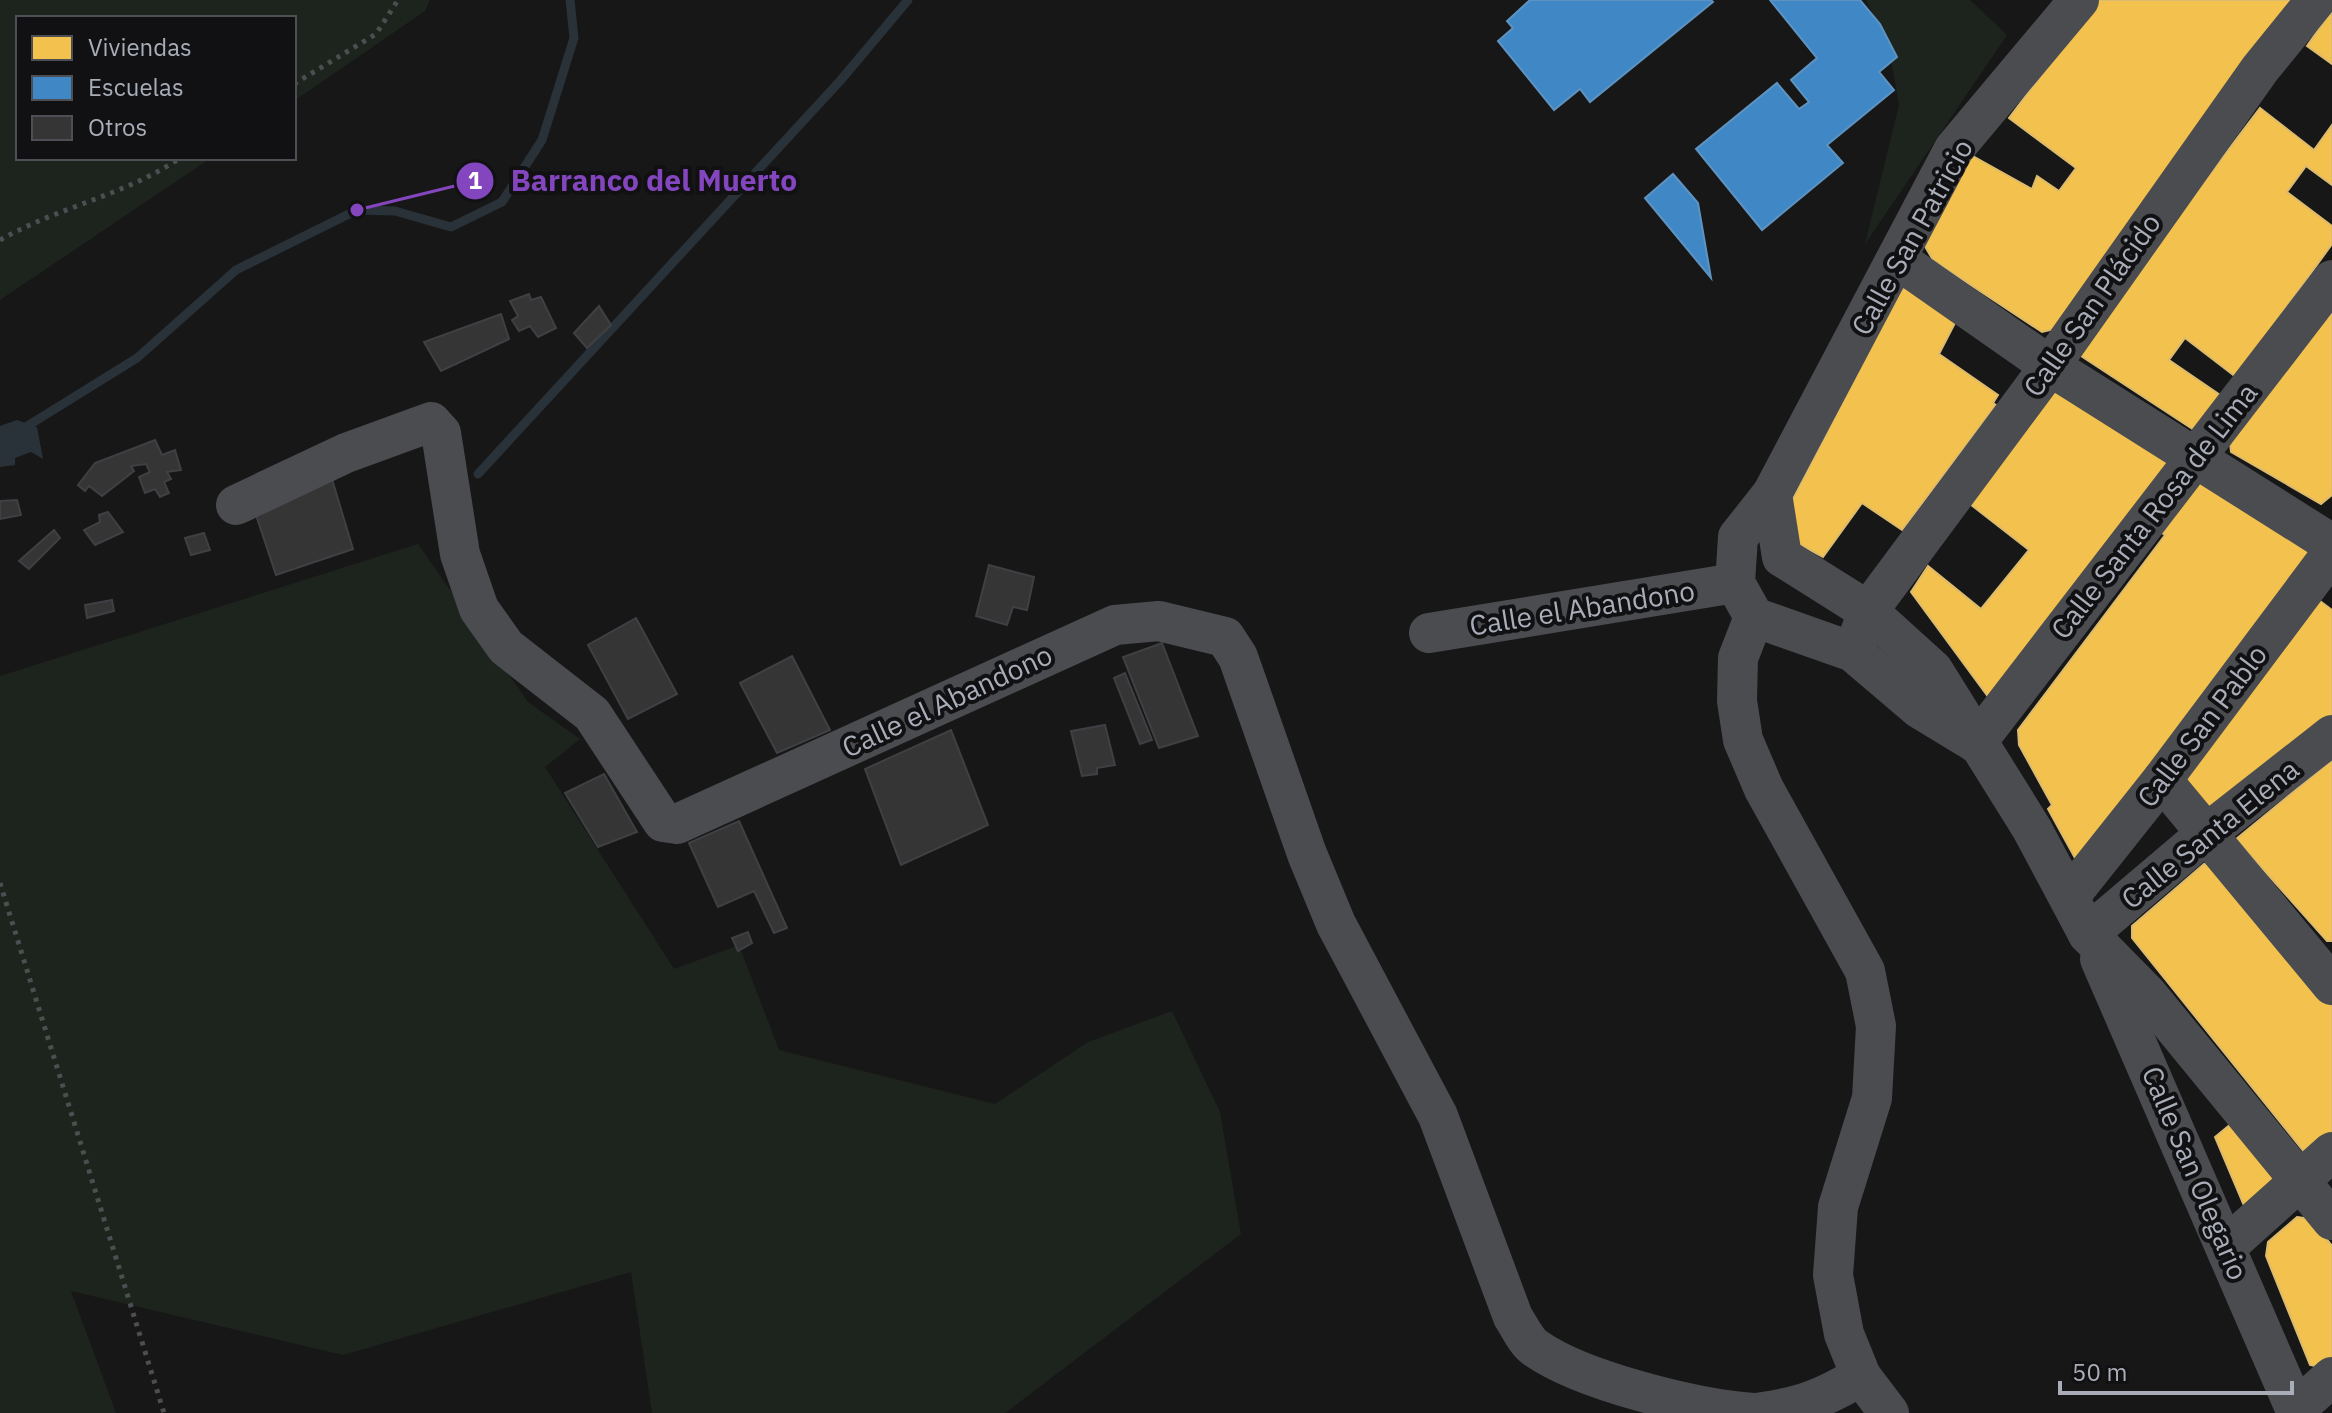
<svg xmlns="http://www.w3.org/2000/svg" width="2332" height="1413" viewBox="0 0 2332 1413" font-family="'IBM Plex Sans',sans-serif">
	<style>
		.green { fill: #1d241e }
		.water { fill: #2a3239 }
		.homes { fill: #f2c14e; stroke: #dcbb6e; stroke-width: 2 }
		.schools { fill: #3f88c5; stroke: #5e93c1; stroke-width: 2 }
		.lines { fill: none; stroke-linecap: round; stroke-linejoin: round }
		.stream { stroke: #2a3239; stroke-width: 9 }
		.building { fill: #353536; stroke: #3f4043; stroke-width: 2 }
		.path { stroke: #4d4e52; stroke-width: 5; stroke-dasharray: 4 6; stroke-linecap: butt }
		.minor { stroke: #4b4c50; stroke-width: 40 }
		.labels { text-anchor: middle; stroke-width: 8; stroke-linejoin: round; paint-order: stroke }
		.street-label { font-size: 28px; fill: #a8adb8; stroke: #111113 }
		.leader { fill: none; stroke: #8446be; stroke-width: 3 }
		.callout-dot { fill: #8446be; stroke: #111113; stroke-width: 3 }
		.mark-label { font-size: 24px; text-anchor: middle; font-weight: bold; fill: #fff }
		.callout-label { font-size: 30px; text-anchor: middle; font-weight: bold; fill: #8446be; stroke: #111113; stroke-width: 8; stroke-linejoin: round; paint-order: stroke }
	</style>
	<rect width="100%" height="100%" fill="#171717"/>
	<g class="green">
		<polygon points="0,0 430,0 425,11 294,101 294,18 18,18 18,158 211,158 0,300"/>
		<polygon points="1866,0 1970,0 2007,35 1865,244 1899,105 1889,47"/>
		<polygon points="418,544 528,702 580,739 545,767 674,969 739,945 779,1050 995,1104 1088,1042 1172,1011 1220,1112 1241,1234 1005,1413 652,1413 631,1272 343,1355 71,1291 116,1413 0,1413 0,676"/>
	</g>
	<polygon class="water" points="17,420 37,427 43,459 31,452 15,458 15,465 0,467 0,426"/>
	<g class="homes">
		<polygon points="2098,0 2294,0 2058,328 2042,332 1933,260 1923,243 1971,155 2032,189 2037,176 2059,191 2076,168 2009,118"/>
		<polygon points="2332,10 2332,64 2307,46"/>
		<polygon points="2260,108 2314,150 2332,125 2332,185 2306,166 2287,192 2332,226 2332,244 2236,377 2185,338 2169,360 2223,397 2197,432 2075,352"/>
		<polygon points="1913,286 1958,317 1939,354 1998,395 1993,403 1996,405 1902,530 1862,503 1823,557 1791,540 1787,510 1900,290"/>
		<polygon points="2332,303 2332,495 2321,504 2231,452 2230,443"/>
		<polygon points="2059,378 2187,469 1995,706 1911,592 1928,566 1981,609 2029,550 1970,504"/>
		<polygon points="2205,473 2314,551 2088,859 2075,858 2048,809 2052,805 2019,745 2018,730 2165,535 2162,533"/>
		<polygon points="2316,598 2332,610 2332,719 2223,809 2206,806 2188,787 2185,774"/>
		<polygon points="2332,760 2332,941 2327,941 2236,839"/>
		<polygon points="2217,863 2332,998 2332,1138 2309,1158 2132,938 2132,926 2204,864"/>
		<polygon points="2231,1124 2280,1182 2245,1208 2215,1137"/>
		<polygon points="2297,1217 2311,1219 2332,1246 2332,1360 2323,1368 2310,1365 2266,1256 2268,1242"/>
	</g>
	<g class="schools">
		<polygon points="1530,0 1711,0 1713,2 1590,102 1580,89 1554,110 1498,41 1513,28 1507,21"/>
		<polygon points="1770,0 1860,0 1880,24 1897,57 1879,72 1894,90 1827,145 1843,163 1762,230 1696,149 1777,83 1799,109 1809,102 1791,80 1817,58"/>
		<polygon points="1673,174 1698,203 1711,278 1645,198"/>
	</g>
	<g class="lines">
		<g class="stream">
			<polyline points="0,443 137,358 236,270 357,210 395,211 451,227 502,202 542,140 574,38 570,0"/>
			<polyline points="478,474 840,81 908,0"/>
		</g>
	</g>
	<g class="building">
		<polygon points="529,294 531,300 541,297 556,328 538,337 530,326 519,331 512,320 518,316 510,301"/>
		<polygon points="599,306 611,325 587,348 574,333"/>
		<polygon points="501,314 509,339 441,371 424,342"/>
		<polygon points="155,440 162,455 175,450 181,470 167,472 171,479 164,482 169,493 160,497 155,489 145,493 139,477 150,472 146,464 131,466 134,471 102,496 89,486 85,491 78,485 95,463"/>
		<polygon points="331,476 353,549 276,575 256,515"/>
		<polygon points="17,500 21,515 0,519 0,501"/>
		<polygon points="108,512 123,532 95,545 84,530 100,522 99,515"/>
		<polygon points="54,530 60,538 29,569 19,561"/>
		<polygon points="204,533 210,550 191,555 185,538"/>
		<polygon points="989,565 1034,577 1027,610 1013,607 1007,625 976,616"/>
		<polygon points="112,600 114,611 87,618 85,605"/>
		<polygon points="636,618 677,694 628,719 588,645"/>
		<polygon points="1162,643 1198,736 1159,748 1123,657"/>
		<polygon points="792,656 830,730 777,753 740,683"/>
		<polygon points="1125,673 1152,740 1140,744 1114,678"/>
		<polygon points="1105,725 1115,765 1097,768 1097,774 1082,776 1071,731"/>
		<polygon points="951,730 988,825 901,865 865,769"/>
		<polygon points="604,774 637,832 598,847 565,793"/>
		<polygon points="739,821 787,928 774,933 754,891 718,907 689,843"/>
		<polygon points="748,932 752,943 738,951 732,938"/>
	</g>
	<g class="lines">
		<g class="path">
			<polyline points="294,84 376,34 398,0"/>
			<path d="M0,240c58,-33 126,-45 180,-82"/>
			<polyline points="0,883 164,1413"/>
		</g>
		<g class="minor">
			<polyline points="1897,259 2050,366 2332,544"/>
			<polyline points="1772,494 1782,557 1868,611 1933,670 2032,829 2088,934 2147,994 2332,1220"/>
			<path d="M236,505l110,-52 85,-31 10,11 19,121 19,55 27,38 86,67 71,108 14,2 438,-199 44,-4 66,16 13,20 69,197 29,70 102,192 75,201c6,9 13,24 21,30 47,34 163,62 220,66"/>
			<polyline points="1754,617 1738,658 1737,701 1743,740 1764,789 1865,971 1876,1026 1872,1098 1838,1207 1833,1275 1844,1334 1861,1376 1889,1413"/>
			<polyline points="1429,633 1735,583"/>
			<polyline points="1859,636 1868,611 2050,366 2260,69 2316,0"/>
			<polyline points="1976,743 1920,709 1853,652 1754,617 1735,583 1738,537 1772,494 1954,149 2079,0"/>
			<polyline points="1976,743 2332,280"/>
			<polyline points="2162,780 2332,985"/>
			<polyline points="2069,897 2162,780 2332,553"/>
			<polyline points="2088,934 2207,833 2332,735"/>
			<polyline points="2100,959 2297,1413"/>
			<polyline points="2227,1246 2332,1152"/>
			<polyline points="2296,1409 2332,1377"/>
			<path d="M1756,1413c45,-6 66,-14 105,-37"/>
		</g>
	</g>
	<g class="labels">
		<g class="street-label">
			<text transform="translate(1912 237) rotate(-61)" y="10">Calle San Patricio</text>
			<text transform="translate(2092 305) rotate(-55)" y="10">Calle San Plácido</text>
			<text transform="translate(2154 511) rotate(-52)" y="10">Calle Santa Rosa de Lima</text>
			<text transform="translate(1582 608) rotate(-9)" y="10">Calle el Abandono</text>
			<text transform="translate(947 701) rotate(-25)" y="10">Calle el Abandono</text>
			<text transform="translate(2202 726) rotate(-53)" y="10">Calle San Pablo</text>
			<text transform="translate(2210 834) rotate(-39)" y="10">Calle Santa Elena</text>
			<text transform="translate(2195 1173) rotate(67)" y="10">Calle San Olegario</text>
		</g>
	</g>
	<path class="leader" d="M357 210L475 181"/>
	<g class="callout-dot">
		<circle cx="357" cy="210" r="8"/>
		<circle cx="475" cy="181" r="20"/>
	</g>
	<g class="mark-label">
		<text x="475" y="189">1</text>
	</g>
	<g class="callout-label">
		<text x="654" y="191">Barranco del Muerto</text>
	</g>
	<rect x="16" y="16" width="280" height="144" fill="#111113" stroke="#4d4f55" stroke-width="2"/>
	<rect x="32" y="36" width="40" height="24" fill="#f2c14e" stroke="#4d4f55" stroke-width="2"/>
	<text x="88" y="56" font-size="24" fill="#a8adb8">Viviendas</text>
	<rect x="32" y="76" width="40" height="24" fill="#3f88c5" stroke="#4d4f55" stroke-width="2"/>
	<text x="88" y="96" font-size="24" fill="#a8adb8">Escuelas</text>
	<rect x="32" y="116" width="40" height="24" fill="#353536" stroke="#4d4f55" stroke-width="2"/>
	<text x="88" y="136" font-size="24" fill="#a8adb8">Otros</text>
	<path d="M2060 1381v12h232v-12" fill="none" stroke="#a8adb8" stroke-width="4"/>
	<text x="2072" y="1381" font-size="24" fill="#a8adb8" stroke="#111113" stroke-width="6" paint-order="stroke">50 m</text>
</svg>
